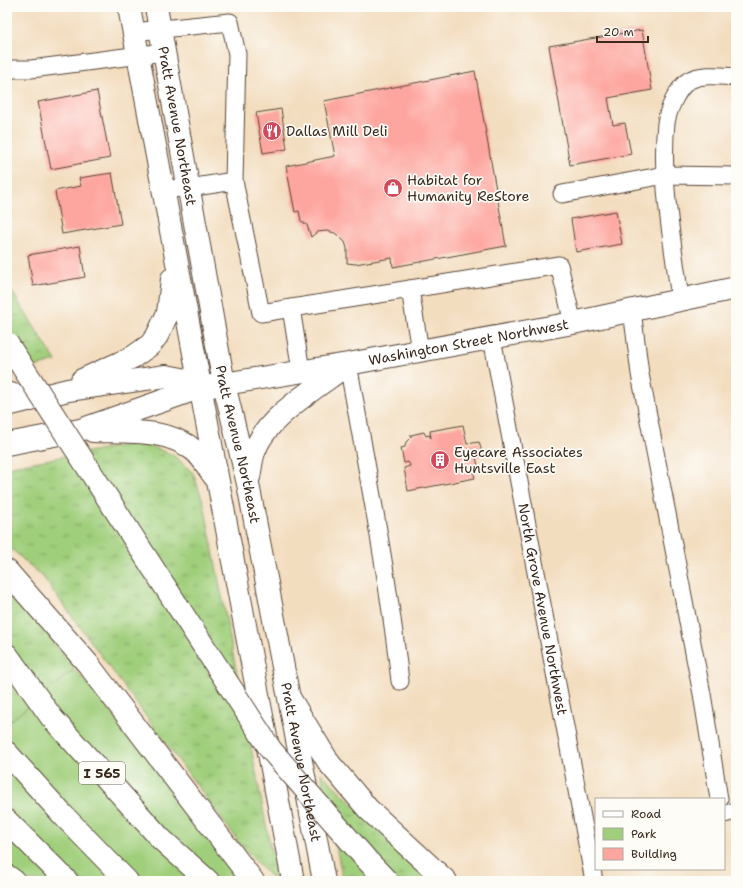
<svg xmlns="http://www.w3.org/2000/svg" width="743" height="888" viewBox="0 0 743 888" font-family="'Shantell Sans',sans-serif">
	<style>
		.grass { fill: url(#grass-tufts); stroke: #6e7c4d }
		.green { fill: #a0cf7c; stroke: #6e7c4d }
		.building { fill: #fda69f }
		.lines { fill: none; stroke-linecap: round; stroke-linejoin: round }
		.minor-casing { stroke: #574536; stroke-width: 19 }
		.major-casing { stroke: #574536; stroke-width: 24 }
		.highway-casing { stroke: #574536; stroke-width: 24 }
		.minor { stroke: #fff; stroke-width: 17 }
		.major { stroke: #fff; stroke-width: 22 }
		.highway { stroke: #fff; stroke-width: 22 }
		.highway-bridge-casing { stroke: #574536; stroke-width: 24; stroke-linecap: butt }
		.highway-bridge { stroke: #fff; stroke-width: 22 }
		.labels { text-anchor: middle; stroke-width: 3.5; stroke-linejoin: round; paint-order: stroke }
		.shield { fill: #fdfcf7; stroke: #75695f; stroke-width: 1 }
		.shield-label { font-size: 13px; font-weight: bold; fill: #3b2a1e }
		.street-label { font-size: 14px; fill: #3b2a1e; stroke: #fdfcf7 }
		.poi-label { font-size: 14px; fill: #3b2a1e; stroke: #fdfcf7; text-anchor: start }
	</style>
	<defs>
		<pattern id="grass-tufts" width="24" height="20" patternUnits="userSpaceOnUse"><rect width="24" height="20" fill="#a0cf7c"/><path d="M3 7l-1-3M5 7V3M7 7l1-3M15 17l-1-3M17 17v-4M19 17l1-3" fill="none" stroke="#84a865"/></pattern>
	</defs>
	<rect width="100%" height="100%" fill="#fdfcf7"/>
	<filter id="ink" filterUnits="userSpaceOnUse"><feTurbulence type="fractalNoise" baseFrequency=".025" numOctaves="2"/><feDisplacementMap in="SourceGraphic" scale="8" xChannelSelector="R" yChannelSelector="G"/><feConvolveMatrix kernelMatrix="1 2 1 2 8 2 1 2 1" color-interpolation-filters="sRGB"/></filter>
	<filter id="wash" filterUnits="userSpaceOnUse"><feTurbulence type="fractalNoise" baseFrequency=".012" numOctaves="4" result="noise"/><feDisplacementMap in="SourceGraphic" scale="16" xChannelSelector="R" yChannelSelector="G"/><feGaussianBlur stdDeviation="0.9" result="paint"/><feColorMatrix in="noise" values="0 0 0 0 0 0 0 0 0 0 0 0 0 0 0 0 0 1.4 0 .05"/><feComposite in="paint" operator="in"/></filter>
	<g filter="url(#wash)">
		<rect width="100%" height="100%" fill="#f3ddbf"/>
		<g class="grass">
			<polygon points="7,284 56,361 7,375"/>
			<polygon points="126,445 150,446 173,455 193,473 204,504 277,881 275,881 244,849 43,577 7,545 7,467"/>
			<polygon points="7,584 75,669 7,724"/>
			<polygon points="321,773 432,881 343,881"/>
		</g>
		<polygon class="green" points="75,669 251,881 7,881 7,724"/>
		<g id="blocks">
			<g class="building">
				<polygon points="642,30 652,90 608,98 613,125 625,123 631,154 570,165 549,46"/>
				<polygon points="475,71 506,246 393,267 392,258 355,264 347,263 347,248 345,242 335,233 327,231 317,232 311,237 307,225 301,221 299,211 295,212 286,166 335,156 324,101"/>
				<polygon points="97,91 110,158 51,169 38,102"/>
				<polygon points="281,109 287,149 263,153 256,113"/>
				<polygon points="112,173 121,224 62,234 55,191 81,186 79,178"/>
				<polygon points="616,211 622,244 576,252 571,219"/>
				<polygon points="80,246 85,277 33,286 28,255"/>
				<polygon points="463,425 467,444 479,442 483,456 476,457 478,466 472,467 475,478 408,491 404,468 410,466 410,465 408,462 404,463 401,448 405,447 406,442 411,437 411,435 424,432 426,436 429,435 431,438 430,431"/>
			</g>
		</g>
	</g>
	<g filter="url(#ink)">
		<use href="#blocks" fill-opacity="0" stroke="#574536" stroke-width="1"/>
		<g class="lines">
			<g class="minor-casing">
				<g id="minor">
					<polyline points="133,32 230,22 237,54 234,181 261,313 559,265 573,323"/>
					<polyline points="7,69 31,69 164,52"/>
					<polyline points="163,189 189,188 234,181"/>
					<polyline points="562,194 665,175 736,176"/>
					<polyline points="410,289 420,351"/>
					<path d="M680,299c-7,-55 -20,-121 -14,-176 2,-13 11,-34 22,-42 13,-8 33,-5 48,-4"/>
					<polyline points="291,308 301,371"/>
					<polyline points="632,310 640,374 702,694 719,799"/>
					<path id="s1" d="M492,338l102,543"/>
					<path d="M348,364c19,105 40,211 52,317"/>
					<polyline points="724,814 736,811"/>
				</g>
			</g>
			<g class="major-casing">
				<g id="major">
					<polyline points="129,7 293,881"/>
					<path id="s2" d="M156,7l68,377 24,100 76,397"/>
					<polyline points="82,380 133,357 150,345 157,336 168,313 172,279"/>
					<polyline points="7,405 68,390 166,376 182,379 199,388"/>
					<path d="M93,431c34,1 75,-3 102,20 8,7 13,17 19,25"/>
					<path id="s3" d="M7,444l73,-14 119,-42 149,-24 225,-41 163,-35"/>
					<path d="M249,477c2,-8 2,-19 6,-27 11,-32 62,-63 89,-83"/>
				</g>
			</g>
			<g class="highway-casing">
				<g id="highway">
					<polyline points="7,393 31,400"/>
					<polyline points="7,571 88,664 253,881"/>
					<polyline points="7,655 52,718 161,839 208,881"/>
					<polyline points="290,699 329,763 368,809 446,881"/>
					<polyline points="7,753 62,814 127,881"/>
					<polyline points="7,821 67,881"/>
					<polyline points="7,876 14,881"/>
				</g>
			</g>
			<use href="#minor" class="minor"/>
			<use href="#major" class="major"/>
			<use href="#highway" class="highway"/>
			<g class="highway-bridge-casing">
				<polyline id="highway-bridge" points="7,343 271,750 366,859 387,881"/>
			</g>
			<use href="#highway-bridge" class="highway-bridge"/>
		</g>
	</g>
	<defs>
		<g id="restaurant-disc" transform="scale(1)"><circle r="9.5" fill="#d1495b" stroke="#fdfcf7"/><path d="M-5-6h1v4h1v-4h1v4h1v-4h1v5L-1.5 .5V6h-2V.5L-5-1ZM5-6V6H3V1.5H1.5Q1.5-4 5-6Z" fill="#fff"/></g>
		<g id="shop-disc" transform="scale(1)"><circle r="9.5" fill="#d1495b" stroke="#fdfcf7"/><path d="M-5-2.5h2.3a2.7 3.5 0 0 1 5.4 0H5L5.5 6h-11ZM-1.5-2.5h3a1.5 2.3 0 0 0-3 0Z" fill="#fff"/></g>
		<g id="building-disc" transform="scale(1)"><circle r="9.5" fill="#d1495b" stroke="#fdfcf7"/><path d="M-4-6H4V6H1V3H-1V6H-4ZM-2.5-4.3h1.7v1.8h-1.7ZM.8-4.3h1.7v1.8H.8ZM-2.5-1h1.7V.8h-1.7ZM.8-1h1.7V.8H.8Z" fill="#fff"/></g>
	</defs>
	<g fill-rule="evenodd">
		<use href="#restaurant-disc" x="272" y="131"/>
		<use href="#shop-disc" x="393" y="188"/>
		<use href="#building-disc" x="440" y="460"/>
	</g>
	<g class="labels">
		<rect class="shield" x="79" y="762" width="46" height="22" rx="3"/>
		<g class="shield-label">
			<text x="102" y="778">I 565</text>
		</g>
		<g class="street-label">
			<text dy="5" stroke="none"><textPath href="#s2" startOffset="121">Pratt Avenue Northeast</textPath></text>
			<text dy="5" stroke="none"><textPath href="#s3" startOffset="474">Washington Street Northwest</textPath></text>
			<text dy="5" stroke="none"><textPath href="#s2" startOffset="445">Pratt Avenue Northeast</textPath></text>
			<text dy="5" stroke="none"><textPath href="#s1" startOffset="276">North Grove Avenue Northwest</textPath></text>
			<text dy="5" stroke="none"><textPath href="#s2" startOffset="769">Pratt Avenue Northeast</textPath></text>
		</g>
		<g class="poi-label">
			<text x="286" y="136">Dallas Mill Deli</text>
			<text x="407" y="185">Habitat for<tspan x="407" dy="16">Humanity ReStore</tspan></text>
			<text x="454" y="457">Eyecare Associates<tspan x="454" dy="16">Huntsville East</tspan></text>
		</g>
	</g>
	<rect width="743" height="888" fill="none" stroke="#fdfcf7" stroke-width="24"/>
	<rect x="595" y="798" width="130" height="72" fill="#fdfcf7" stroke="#afa8a0"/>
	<rect x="603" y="811" width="20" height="6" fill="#ffffff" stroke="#afa8a0"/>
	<text x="631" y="818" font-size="12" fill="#3b2a1e">Road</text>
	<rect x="603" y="828" width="20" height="12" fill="#a0cf7c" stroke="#afa8a0"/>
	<text x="631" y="838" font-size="12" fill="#3b2a1e">Park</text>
	<rect x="603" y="848" width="20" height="12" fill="#fda69f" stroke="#afa8a0"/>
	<text x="631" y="858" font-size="12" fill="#3b2a1e">Building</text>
	<path d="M597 36v6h51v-6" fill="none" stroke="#3b2a1e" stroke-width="2"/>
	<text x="603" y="36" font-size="12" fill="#3b2a1e" stroke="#fdfcf7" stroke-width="3" paint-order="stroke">20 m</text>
</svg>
